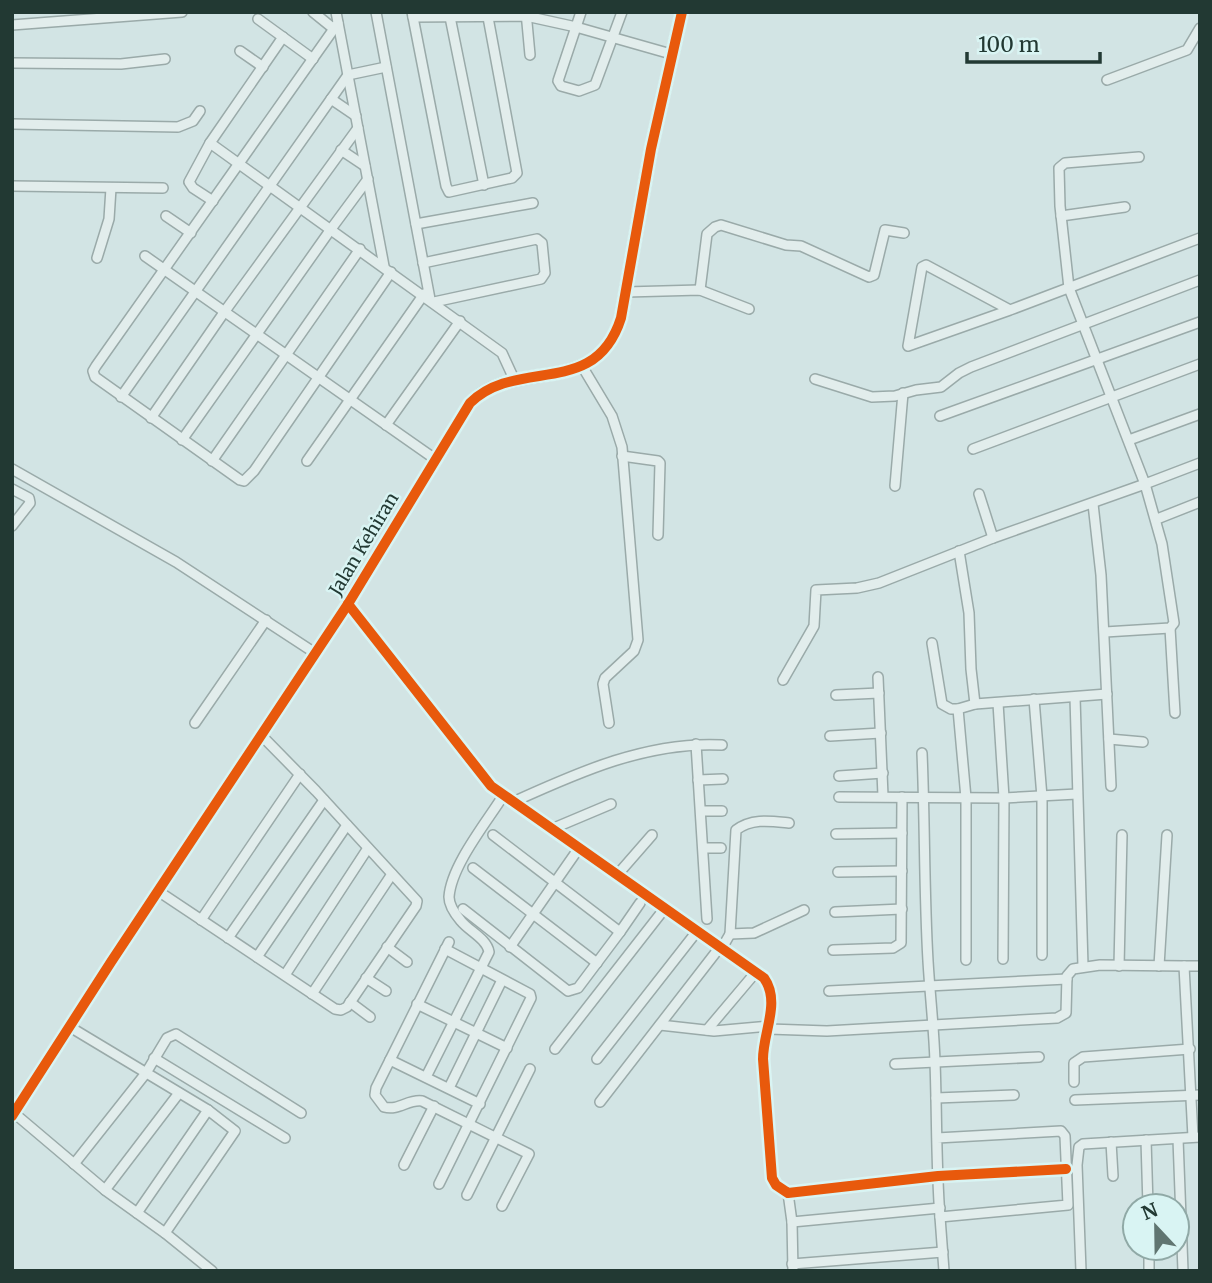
<svg xmlns="http://www.w3.org/2000/svg" width="1212" height="1283" viewBox="0 0 1212 1283" font-family="Merriweather,serif">
	<style>
		.lines { fill: none; stroke-linecap: round; stroke-linejoin: round }
		.minor-casing { stroke: #9aaaa9; stroke-width: 12 }
		.tertiary-casing { stroke: #9aaaa9; stroke-width: 14 }
		.minor { stroke: #e2edec; stroke-width: 9 }
		.tertiary { stroke: #e2edec; stroke-width: 10 }
		.cycleway-casing { stroke: #d9f4f3; stroke-width: 15 }
		.cycleway { stroke: #e8590c; stroke-width: 10 }
		.labels { text-anchor: middle; stroke-width: 5; stroke-linejoin: round; paint-order: stroke }
		.street-label { font-size: 18px; fill: #223933; stroke: #d9f4f3 }
	</style>
	<rect width="100%" height="100%" fill="#d2e4e4"/>
	<g class="lines">
		<g class="minor-casing">
			<g id="minor">
				<polyline points="313,12 334,29"/>
				<polyline points="336,12 384,266"/>
				<polyline points="376,12 430,299"/>
				<polyline points="412,12 446,186 449,192 512,178 517,173 487,12"/>
				<polyline points="449,12 484,185"/>
				<polyline points="526,12 530,55"/>
				<polyline points="581,12 558,81 561,86 579,91 595,85 622,12"/>
				<polyline points="413,17 526,16 576,27 671,54"/>
				<polyline points="258,19 313,59"/>
				<polyline points="338,23 96,366 93,371 95,377 240,480 244,481 254,471 391,272"/>
				<polyline points="12,25 182,12"/>
				<polyline points="283,37 210,143 502,353 514,379"/>
				<polyline points="240,51 263,67"/>
				<polyline points="12,63 121,64 165,59"/>
				<polyline points="1107,80 1187,50 1200,28"/>
				<polyline points="331,99 356,116"/>
				<polyline points="12,124 178,127 193,121 200,111"/>
				<polyline points="210,143 189,182 193,188 213,201"/>
				<polyline points="341,150 365,166"/>
				<polyline points="1139,157 1065,163 1059,168 1060,206 1069,288 1145,484 1200,463"/>
				<polyline points="12,186 163,188"/>
				<polyline points="166,216 191,233"/>
				<polyline points="1061,216 1125,207"/>
				<polyline points="416,224 533,203"/>
				<polyline points="145,256 435,459"/>
				<polyline points="97,258 109,219 111,188"/>
				<polyline points="423,263 537,239 542,243 545,273 541,279 434,302"/>
				<polyline points="700,290 707,234 715,227 721,225 786,245 801,246 869,277 874,275 885,230 904,233"/>
				<polyline points="626,292 700,290 749,309"/>
				<polyline points="1010,310 926,265 922,267 908,346 1010,310 1200,238"/>
				<polyline points="582,366 612,416 622,447 638,640 634,651 605,678 603,684 609,723"/>
				<polyline points="815,379 872,397 895,396 916,390 941,387 959,373 971,367 1200,280"/>
				<polyline points="121,397 348,75 386,67"/>
				<polyline points="940,416 1200,322"/>
				<polyline points="151,418 225,311 358,128"/>
				<polyline points="386,425 460,321"/>
				<polyline points="182,440 331,229 368,179"/>
				<polyline points="1129,440 1200,414"/>
				<polyline points="973,449 1200,364"/>
				<polyline points="622,456 658,461 660,463 658,535"/>
				<polyline points="212,461 360,249"/>
				<polyline points="307,461 424,294"/>
				<polyline points="12,469 176,562 315,653"/>
				<polyline points="895,486 903,393"/>
				<polyline points="12,489 29,498 30,503 12,526"/>
				<polyline points="979,494 993,538"/>
				<polyline points="1093,504 1101,575 1111,786"/>
				<polyline points="1157,519 1200,502"/>
				<polyline points="959,551 969,613 971,669 975,704"/>
				<path d="M348,604l143,182 273,192c17,24 -1,54 -1,81l9,119 4,7 12,8 150,-17 128,-7"/>
				<polyline points="1170,628 1175,713"/>
				<polyline points="932,643 942,704 951,709 958,709"/>
				<polyline points="878,677 883,796"/>
				<polyline points="783,680 814,626 816,590 857,588 879,583 993,538 1145,484 1162,544 1174,623 1170,628 1105,632"/>
				<polyline points="836,695 879,693"/>
				<polyline points="1075,697 1083,966"/>
				<polyline points="1034,699 1042,797 1042,955"/>
				<polyline points="998,703 1004,798 1003,959"/>
				<polyline points="195,723 266,620"/>
				<polyline points="830,736 881,733"/>
				<polyline points="1109,739 1143,742"/>
				<polyline points="696,744 707,919"/>
				<path d="M922,753c3,69 2,139 6,208 2,34 6,68 7,101 2,52 1,104 5,155l128,-12 -3,-69 -4,-5 -124,7"/>
				<polyline points="839,776 883,773"/>
				<polyline points="698,780 723,779"/>
				<polyline points="839,797 1004,798 1077,794"/>
				<path d="M513,802c66,-30 135,-61 209,-57"/>
				<polyline points="701,811 722,811"/>
				<polyline points="554,828 611,804"/>
				<polyline points="836,834 902,833"/>
				<polyline points="493,835 620,932 640,903"/>
				<polyline points="704,848 721,848"/>
				<polyline points="473,868 597,963"/>
				<polyline points="838,872 902,871"/>
				<polyline points="618,874 652,835"/>
				<polyline points="158,891 335,1009 341,1010 347,1007 416,906 417,901 316,791 261,735"/>
				<polyline points="463,909 568,991 578,988 620,932"/>
				<polyline points="835,912 902,909"/>
				<polyline points="201,920 300,774"/>
				<polyline points="730,934 754,933 804,910"/>
				<polyline points="228,938 324,800"/>
				<polyline points="449,942 390,1060 480,1104"/>
				<polyline points="387,947 407,962"/>
				<polyline points="510,947 579,848"/>
				<path d="M722,948l8,-14 6,-104c16,-12 34,-9 53,-7"/>
				<polyline points="833,950 893,948 901,943 902,797"/>
				<polyline points="257,957 347,825"/>
				<polyline points="966,960 966,798 958,709 975,704 1107,694"/>
				<polyline points="1119,966 1122,835"/>
				<polyline points="1159,966 1167,835"/>
				<polyline points="285,975 368,848"/>
				<polyline points="366,978 386,991"/>
				<polyline points="829,991 1067,979"/>
				<polyline points="312,994 392,874"/>
				<polyline points="350,1002 370,1017"/>
				<polyline points="417,1004 507,1048"/>
				<polyline points="660,1025 714,1031 769,1026"/>
				<polyline points="70,1027 208,1110 235,1131 165,1233"/>
				<polyline points="769,1029 827,1031 1057,1018 1066,1013 1067,976 1073,969 1100,965 1184,966"/>
				<polyline points="707,1030 756,972"/>
				<polyline points="555,1049 665,908"/>
				<polyline points="154,1058 285,1138"/>
				<polyline points="597,1059 698,930"/>
				<path d="M390,1060l-14,28 -1,7 9,12c15,4 24,-8 38,-6l107,53 -27,52"/>
				<polyline points="895,1064 1039,1057"/>
				<path d="M426,1077l63,-125c-2,-13 -20,-21 -28,-31 -6,-7 -12,-15 -12,-24 2,-31 37,-74 54,-101"/>
				<polyline points="1074,1082 1074,1063 1083,1057 1190,1049"/>
				<polyline points="449,1088 502,980"/>
				<polyline points="936,1098 1014,1095"/>
				<polyline points="1075,1100 1200,1095"/>
				<polyline points="600,1102 720,947"/>
				<polyline points="14,1113 105,1190 165,1233 212,1271"/>
				<polyline points="1193,1137 1184,966 1200,966"/>
				<polyline points="1178,1139 1183,1271"/>
				<polyline points="1146,1140 1148,1206"/>
				<polyline points="1111,1142 1113,1176"/>
				<polyline points="74,1164 146,1073 167,1038 176,1034 301,1113"/>
				<polyline points="404,1165 434,1106"/>
				<polyline points="439,1184 531,998 530,994 445,949"/>
				<polyline points="105,1190 179,1093"/>
				<polyline points="788,1193 792,1222 793,1271"/>
				<polyline points="467,1195 530,1069"/>
				<polyline points="137,1213 208,1110"/>
				<polyline points="940,1217 944,1271"/>
				<polyline points="792,1222 940,1208"/>
				<polyline points="1149,1248 1149,1271"/>
				<polyline points="792,1264 943,1252"/>
				<polyline points="1081,1271 1077,1165 1079,1147 1083,1144 1200,1137"/>
			</g>
		</g>
		<g class="tertiary-casing">
			<path id="tertiary" d="M12,1116l99,-154 237,-358 122,-201c48,-47 125,-3 151,-85l30,-169 31,-137"/>
		</g>
		<use href="#minor" class="minor"/>
		<use href="#tertiary" class="tertiary"/>
		<g class="cycleway-casing">
			<g id="cycleway">
				<path d="M348,604l143,182 273,192c17,24 -1,54 -1,81l9,119 4,7 12,8 150,-17 128,-7"/>
				<path d="M12,1116l99,-154 237,-358 122,-201c48,-47 125,-3 151,-85l30,-169 31,-137"/>
			</g>
		</g>
		<use href="#cycleway" class="cycleway"/>
	</g>
	<g class="labels">
		<g class="street-label">
			<text transform="translate(364 544) rotate(-59)" y="6">Jalan Kehiran</text>
		</g>
	</g>
	<rect width="1212" height="1283" fill="none" stroke="#223933" stroke-width="28"/>
	<g transform="translate(1156 1227) rotate(338)"><circle r="33" fill="#d9f4f3" stroke="#90a9a6" stroke-width="2"/>
	<path d="M0-5L12 26L0 18L-12 26Z" fill="#607571"/>
	<text y="-10" font-size="19" font-weight="bold" text-anchor="middle" fill="#223933">N</text>
	</g>
	<path d="M967 52v10h133v-10" fill="none" stroke="#223933" stroke-width="3.5"/>
	<text x="978" y="52" font-size="21" fill="#223933" stroke="#d9f4f3" stroke-width="5" paint-order="stroke">100 m</text>
</svg>
